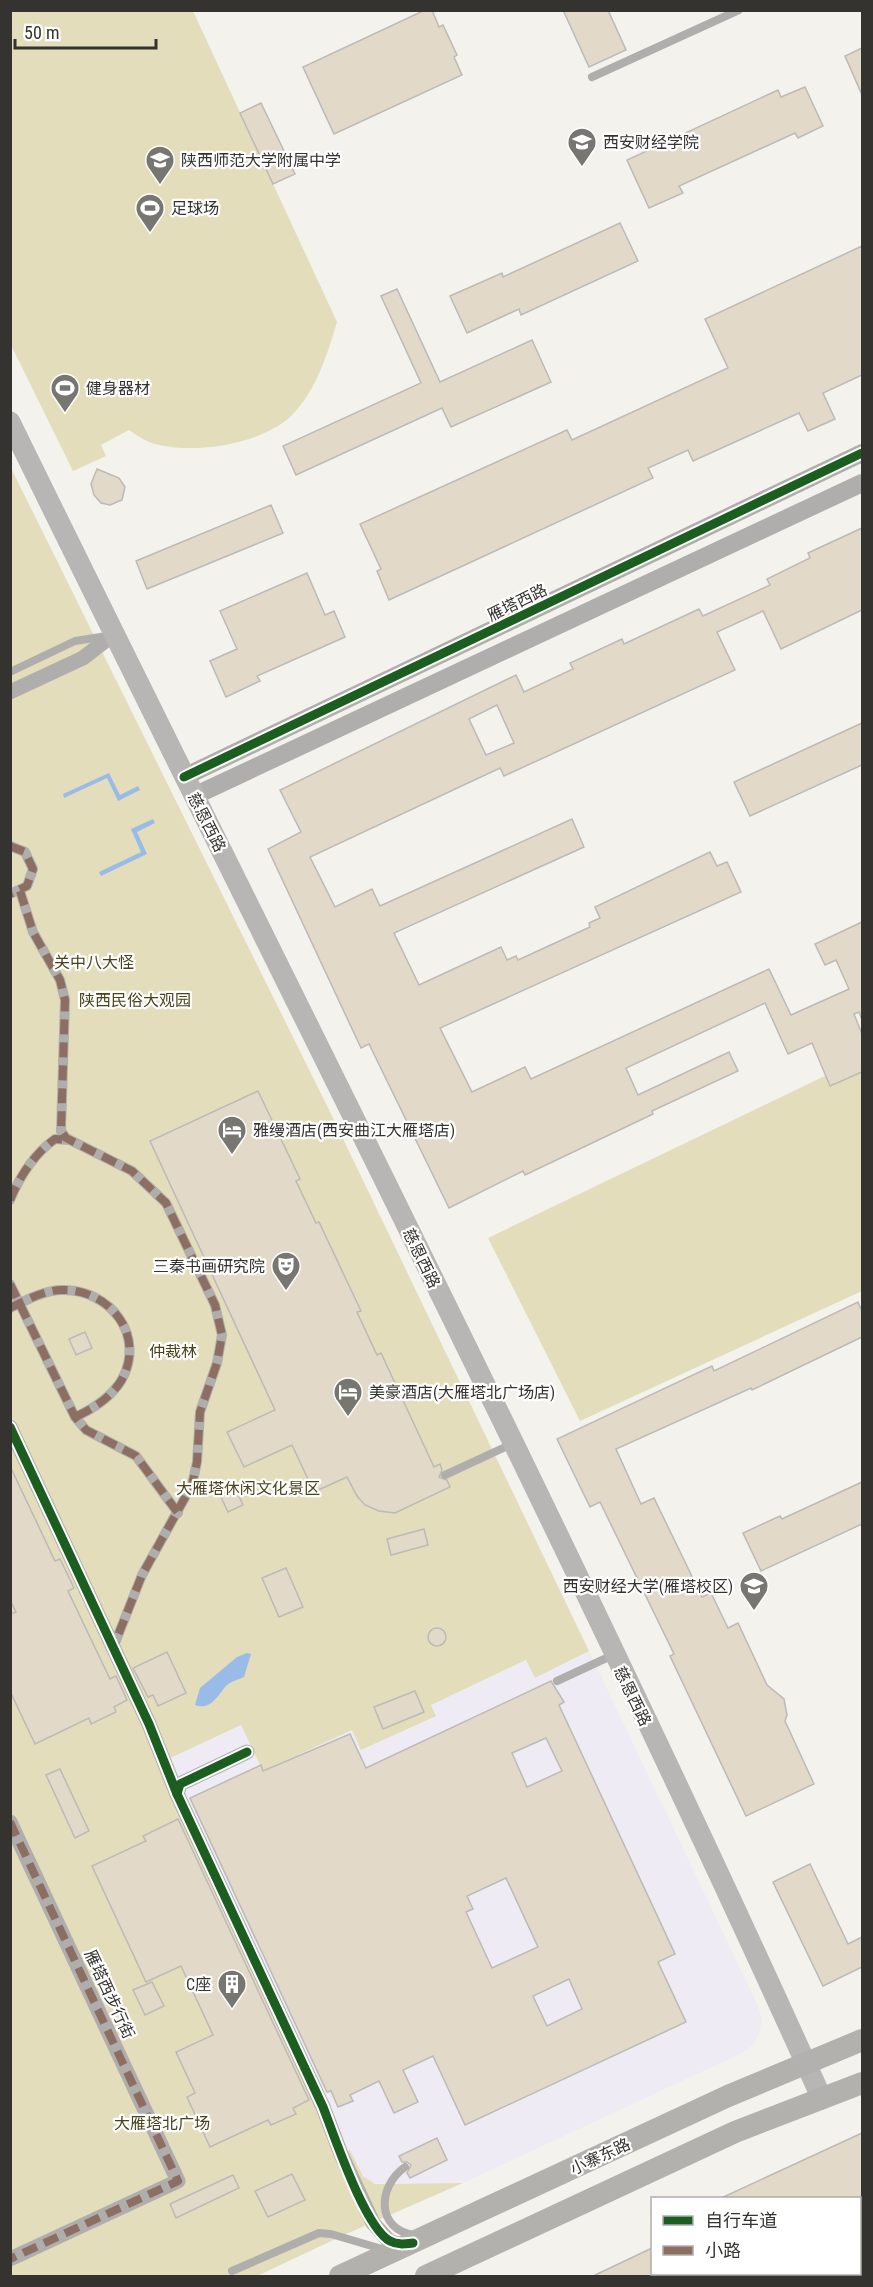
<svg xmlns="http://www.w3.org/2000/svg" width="873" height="2287" viewBox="0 0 873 2287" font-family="'Roboto Condensed','Noto Sans SC',sans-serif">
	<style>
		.commercial { fill: #eeebf5 }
		.green { fill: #e3ddbc }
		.water { fill: #99bbe7 }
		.building { fill: #e2d9c8; stroke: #bcbab7; stroke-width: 1.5; fill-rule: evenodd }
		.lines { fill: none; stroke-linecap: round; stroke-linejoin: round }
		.service { stroke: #b0aeac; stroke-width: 8 }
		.pedestrian { stroke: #b0aeac; stroke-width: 10 }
		.minor { stroke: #b0aeac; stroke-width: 15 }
		.tertiary { stroke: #b0aeac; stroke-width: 18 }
		.secondary { stroke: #b8b6b5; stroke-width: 21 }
		.primary { stroke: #b2b1ad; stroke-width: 22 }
		.quiet { stroke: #8d6e63; stroke-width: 8; stroke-dasharray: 15 8; stroke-linecap: butt }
		.cycleway-casing { stroke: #fff; stroke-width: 13 }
		.cycleway { stroke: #1b5e20; stroke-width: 9 }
		.labels { text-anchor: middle; stroke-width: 4.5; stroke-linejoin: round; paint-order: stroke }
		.poi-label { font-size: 16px; fill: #34332f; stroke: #fff; text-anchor: start }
		.street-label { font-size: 16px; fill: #34332f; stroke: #fff }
		.park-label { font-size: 16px; fill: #4a431e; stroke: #fff }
	</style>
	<rect width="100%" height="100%" fill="#f3f2ec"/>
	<polygon class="commercial" points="589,1651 758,2006 762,2020 759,2034 753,2045 742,2053 463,2183 372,2183 362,2174 350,2150 331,2159 151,1767 242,1725 263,1771 352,1730 362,1750 435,1715 431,1705 527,1660 535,1677"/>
	<g class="green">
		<path d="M11,11h182l144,311c-10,33 -21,70 -47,95 -31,28 -101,39 -141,25 -7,-3 -14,-8 -20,-12l-28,15 5,11 -33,15 -62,-126z"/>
		<polygon points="11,468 335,1122 589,1651 535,1678 526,1660 431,1705 436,1716 361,1750 352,1730 263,1771 241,1725 164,1761 341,2154 350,2150 363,2176 375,2184 463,2183 346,2234 257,2276 11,2276"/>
		<polygon points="862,1058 862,1291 580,1421 488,1238"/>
	</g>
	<g class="water">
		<polygon points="109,773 120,795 138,786 140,790 118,801 107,778 64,798 63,794"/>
		<polygon points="153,819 155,823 137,832 147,854 101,876 99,872 141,852 131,829"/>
		<path d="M247,1653l4,1 -7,23c-6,3 -13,4 -18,9 -8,9 -15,25 -31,19l5,-17 37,-31z"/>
	</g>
	<g class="building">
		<polygon points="425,10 432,10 439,27 443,25 457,55 454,57 462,75 334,134 303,67"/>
		<polygon points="563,10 608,10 626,50 589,67"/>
		<polygon points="862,48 862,95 845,56"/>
		<polygon points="805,87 823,126 798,138 795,133 679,186 683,193 649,208 627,160 778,90 781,97"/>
		<polygon points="261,103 295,174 273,184 240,113"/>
		<polygon points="620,223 638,261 521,315 519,309 467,333 450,296 502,273 503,277"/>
		<polygon points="862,246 862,375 823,393 835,419 808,431 799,413 693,461 688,450 648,468 653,478 389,600 377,571 381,569 360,524 567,430 572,440 728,368 705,319"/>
		<polygon points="397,289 440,382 532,340 551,382 451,427 442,408 296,475 283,446 421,383 381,296"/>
		<polygon points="97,469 119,478 125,487 122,500 110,505 101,503 94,495 91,484"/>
		<polygon points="271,505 283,533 147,589 136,561"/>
		<path d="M862,528v82l-81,39 -18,-38 -46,21 18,38 -231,106 -4,-8 -190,89 25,50 37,-18 8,17 192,-87 12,28 -190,86 25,52 82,-38 6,13 9,-4 2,4 72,-33 -1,-4 11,-5 -5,-11 115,-55 7,14 10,-4 14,30 -301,136 32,64 53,-25 6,12 238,-110 22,46 58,-26 -13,-29 -11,5 -10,-21 47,-22v98l-3,-8 -5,2 8,20v38l-32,14 -18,-43 -24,11 -23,-51 -139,65 12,27 91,-43 9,19 -86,40 1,3 -128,61 -2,-4 -74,37 -80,-164 -8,4 -93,-199 33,-17 -21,-42 236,-115 8,17 49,-23 -3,-6 52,-24 2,5 75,-35 4,7 67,-31 -3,-6 43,-21 -2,-5zM497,705l17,38 -28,12 -17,-36z"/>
		<polygon points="307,573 325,615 334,611 345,637 257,676 260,681 226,697 210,661 237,649 220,611"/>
		<polygon points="862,723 862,765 750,816 734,782"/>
		<polygon points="258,1091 300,1179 296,1181 316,1223 319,1222 361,1311 357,1312 377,1355 381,1353 434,1467 440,1464 442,1470 439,1477 447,1480 450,1487 395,1513 379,1511 365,1505 357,1496 347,1477 314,1492 292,1445 244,1467 227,1432 275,1410 150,1141"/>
		<polygon points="858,1302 862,1311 862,1337 752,1390 751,1388 616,1449 641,1504 654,1498 702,1597 711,1593 728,1628 738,1623 767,1685 784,1699 787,1715 785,1721 814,1784 746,1816 670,1656 674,1654 600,1502 590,1507 557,1439 712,1366 714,1371"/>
		<polygon points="85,1332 92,1348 76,1355 69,1339"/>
		<polygon points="10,1466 55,1561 60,1559 74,1588 68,1591 110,1679 116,1676 127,1700 114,1707 116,1712 91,1724 89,1718 35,1744 10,1691 10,1614 16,1612 10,1600"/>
		<polygon points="862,1482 862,1524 761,1571 743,1533 780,1516 782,1519"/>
		<polygon points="235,1488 243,1505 228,1512 220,1495"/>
		<polygon points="424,1529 428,1545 391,1555 387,1539"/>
		<polygon points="286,1568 303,1607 279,1617 262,1578"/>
		<circle cx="437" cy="1637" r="9"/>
		<polygon points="167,1652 186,1693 158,1706 153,1695 148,1697 133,1668"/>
		<path d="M551,1681l13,21 -5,3 116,249 -17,8 28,60 -221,103 -32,-69 -30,14 15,32 -24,11 -15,-32 -29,14 3,6 -15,6 -7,-16 -4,1 -137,-294 71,-33 2,6 87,-37 16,34zM546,1738l16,33 -35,16 -15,-34zM506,1878l32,69 -46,21 -26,-56 7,-3 -6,-13zM569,1979l13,30 -35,17 -14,-30z"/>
		<polygon points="415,1691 424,1712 383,1729 374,1707"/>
		<polygon points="60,1769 89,1831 75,1838 46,1775"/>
		<polygon points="178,1819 309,2100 293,2108 296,2114 271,2125 268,2120 210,2147 187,2097 195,2093 176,2052 213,2035 181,1966 146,1982 92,1866 146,1841 143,1836"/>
		<polygon points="810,1864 848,1944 862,1937 862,1967 823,1986 773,1882"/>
		<polygon points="152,1982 164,2006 145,2015 133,1990"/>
		<polygon points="862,2133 862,2199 719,2199"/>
		<polygon points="437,2138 447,2160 410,2178 407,2173 411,2165 407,2162 402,2162 399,2156"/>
		<polygon points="292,2174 305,2200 268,2217 255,2191"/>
		<polygon points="233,2175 239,2188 176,2218 170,2204"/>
		<polygon points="652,2248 652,2277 591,2277"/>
	</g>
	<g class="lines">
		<g class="service">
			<polyline points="592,77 739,10"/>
			<polyline points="10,672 75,641 107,636"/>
			<polyline points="445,1475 512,1444"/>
			<polyline points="557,1681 613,1655"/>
			<path d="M405,2167c-28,20 -29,62 9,68"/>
			<polyline points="860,2248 862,2246"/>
			<polyline points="232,2271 319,2233 331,2234 382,2249"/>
			<polyline points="798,2276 805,2274"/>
		</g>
		<g class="pedestrian">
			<polyline points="10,846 25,852 33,869 27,886 10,894"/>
			<polyline points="20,891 33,932 60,980 65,1000 61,1131 66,1138 132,1171 166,1203 215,1305 222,1335 217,1363 200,1412 197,1462 192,1485 142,1575 113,1648"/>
			<path d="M10,1200c10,-24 24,-46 45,-61l14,1"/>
			<polyline points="10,1284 75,1417 86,1430 136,1456 178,1513"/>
			<path d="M10,1308c16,-8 35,-18 52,-18 48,-1 85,46 59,91 -11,17 -28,28 -46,36"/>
		</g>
		<g class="minor">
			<polyline points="10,692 83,658 114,634"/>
			<polyline points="10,1427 149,1724 177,1794"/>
			<polyline points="247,1752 180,1784 177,1794 323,2107 341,2154 373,2223 389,2241 400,2245 407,2244"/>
			<polyline points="10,1822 178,2181 10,2259"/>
		</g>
		<g class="tertiary">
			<polyline points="184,777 862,453"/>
			<polyline points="194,796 862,483"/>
		</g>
		<path class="secondary" d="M10,422c273,558 557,1111 812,1677"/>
		<g class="primary">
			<polyline points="340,2276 728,2096 862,2040"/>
			<polyline points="426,2276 735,2132 862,2083"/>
		</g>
		<g class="quiet">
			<polyline points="10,846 25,852 33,869 27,886 10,894"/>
			<polyline points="20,891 33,932 60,980 65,1000 61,1131 66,1138 132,1171 166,1203 215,1305 222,1335 217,1363 200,1412 197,1462 192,1485 142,1575 113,1648"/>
			<path d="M10,1200c10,-24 24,-46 45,-61l14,1"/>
			<polyline points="10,1284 75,1417 86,1430 136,1456 178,1513"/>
			<path d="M10,1308c16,-8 35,-18 52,-18 48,-1 85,46 59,91 -11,17 -28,28 -46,36"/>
			<polyline points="10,1822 178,2181 10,2259"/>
		</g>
		<g class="cycleway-casing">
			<g id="cycleway">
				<polyline points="184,777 862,453"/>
				<polyline points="10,1427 149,1724 177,1794"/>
				<path d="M247,1752l-67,32 -3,10 146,313c11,28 42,121 67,134 8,4 14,3 23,2"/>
			</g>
		</g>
		<use href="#cycleway" class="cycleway"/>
	</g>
	<defs>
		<g id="school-pin" transform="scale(1.5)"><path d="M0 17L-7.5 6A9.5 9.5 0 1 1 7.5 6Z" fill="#777671" stroke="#fff"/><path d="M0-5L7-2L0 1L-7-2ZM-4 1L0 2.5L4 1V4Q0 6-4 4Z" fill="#fff"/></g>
		<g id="stadium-pin" transform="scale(1.5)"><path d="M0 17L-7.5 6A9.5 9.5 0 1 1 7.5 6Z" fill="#777671" stroke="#fff"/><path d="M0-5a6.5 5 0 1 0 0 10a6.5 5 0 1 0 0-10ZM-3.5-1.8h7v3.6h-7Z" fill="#fff"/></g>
		<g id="hotel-pin" transform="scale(1.5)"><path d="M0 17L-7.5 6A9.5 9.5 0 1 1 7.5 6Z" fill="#777671" stroke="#fff"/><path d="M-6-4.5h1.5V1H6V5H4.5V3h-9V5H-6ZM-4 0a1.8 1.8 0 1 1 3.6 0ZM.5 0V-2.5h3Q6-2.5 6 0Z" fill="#fff"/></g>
		<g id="theatre-pin" transform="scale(1.5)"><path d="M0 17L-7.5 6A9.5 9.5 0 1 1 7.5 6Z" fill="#777671" stroke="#fff"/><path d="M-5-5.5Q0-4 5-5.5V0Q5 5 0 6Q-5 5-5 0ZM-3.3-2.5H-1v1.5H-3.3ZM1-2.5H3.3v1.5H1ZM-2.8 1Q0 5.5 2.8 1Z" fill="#fff"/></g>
		<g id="university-pin" transform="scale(1.5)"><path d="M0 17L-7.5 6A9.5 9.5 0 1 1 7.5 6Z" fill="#777671" stroke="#fff"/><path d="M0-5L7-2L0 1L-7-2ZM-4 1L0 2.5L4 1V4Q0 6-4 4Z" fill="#fff"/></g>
		<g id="building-pin" transform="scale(1.5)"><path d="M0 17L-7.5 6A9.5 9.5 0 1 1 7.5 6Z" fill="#777671" stroke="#fff"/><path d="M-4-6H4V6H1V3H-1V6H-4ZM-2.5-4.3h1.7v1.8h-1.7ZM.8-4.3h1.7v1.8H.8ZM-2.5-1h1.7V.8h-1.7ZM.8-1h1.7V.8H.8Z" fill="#fff"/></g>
	</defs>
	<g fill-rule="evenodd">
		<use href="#school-pin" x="582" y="142"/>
		<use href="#school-pin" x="160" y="160"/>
		<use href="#stadium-pin" x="150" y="208"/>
		<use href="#stadium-pin" x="65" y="388"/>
		<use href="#hotel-pin" x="232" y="1130"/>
		<use href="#theatre-pin" x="286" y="1266"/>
		<use href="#hotel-pin" x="348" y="1392"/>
		<use href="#university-pin" x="754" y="1586"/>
		<use href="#building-pin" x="232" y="1984"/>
	</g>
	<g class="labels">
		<g class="poi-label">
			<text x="603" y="148">西安财经学院</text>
			<text x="181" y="166">陕西师范大学附属中学</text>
			<text x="171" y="214">足球场</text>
			<text x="86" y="394">健身器材</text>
			<text x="253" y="1136">雅缦酒店(西安曲江大雁塔店)</text>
			<text x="265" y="1272" text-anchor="end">三秦书画研究院</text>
			<text x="369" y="1398">美豪酒店(大雁塔北广场店)</text>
			<text x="733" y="1592" text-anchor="end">西安财经大学(雁塔校区)</text>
			<text x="211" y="1990" text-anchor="end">C座</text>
		</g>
		<g class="street-label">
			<text transform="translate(517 602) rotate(-26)" y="6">雁塔西路</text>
			<text transform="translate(207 822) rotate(63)" y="6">慈恩西路</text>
			<text transform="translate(422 1258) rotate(64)" y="6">慈恩西路</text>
			<text transform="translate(633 1696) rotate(64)" y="6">慈恩西路</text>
			<text transform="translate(110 1994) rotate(65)" y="6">雁塔西步行街</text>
			<text transform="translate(600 2156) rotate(-25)" y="6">小寨东路</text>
		</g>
		<g class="park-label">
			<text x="94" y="968">关中八大怪</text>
			<text x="135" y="1006">陕西民俗大观园</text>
			<text x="173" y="1357">仲裁林</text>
			<text x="248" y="1494">大雁塔休闲文化景区</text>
			<text x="162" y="2129">大雁塔北广场</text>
		</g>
	</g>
	<rect width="873" height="2287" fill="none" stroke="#34332f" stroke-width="24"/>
	<rect x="651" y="2197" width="210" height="78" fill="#ffffff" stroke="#aeadac" stroke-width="1.5"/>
	<rect x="663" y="2216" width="30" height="9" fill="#1b5e20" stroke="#aeadac" stroke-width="1.5"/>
	<text x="705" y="2227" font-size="18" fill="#34332f">自行车道</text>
	<rect x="663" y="2246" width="30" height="9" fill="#8d6e63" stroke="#aeadac" stroke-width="1.5"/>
	<text x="705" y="2257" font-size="18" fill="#34332f">小路</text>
	<path d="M15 39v9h141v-9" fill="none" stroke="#34332f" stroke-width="3"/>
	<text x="24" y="39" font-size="18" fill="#34332f" stroke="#ffffff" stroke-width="4.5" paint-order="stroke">50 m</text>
</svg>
